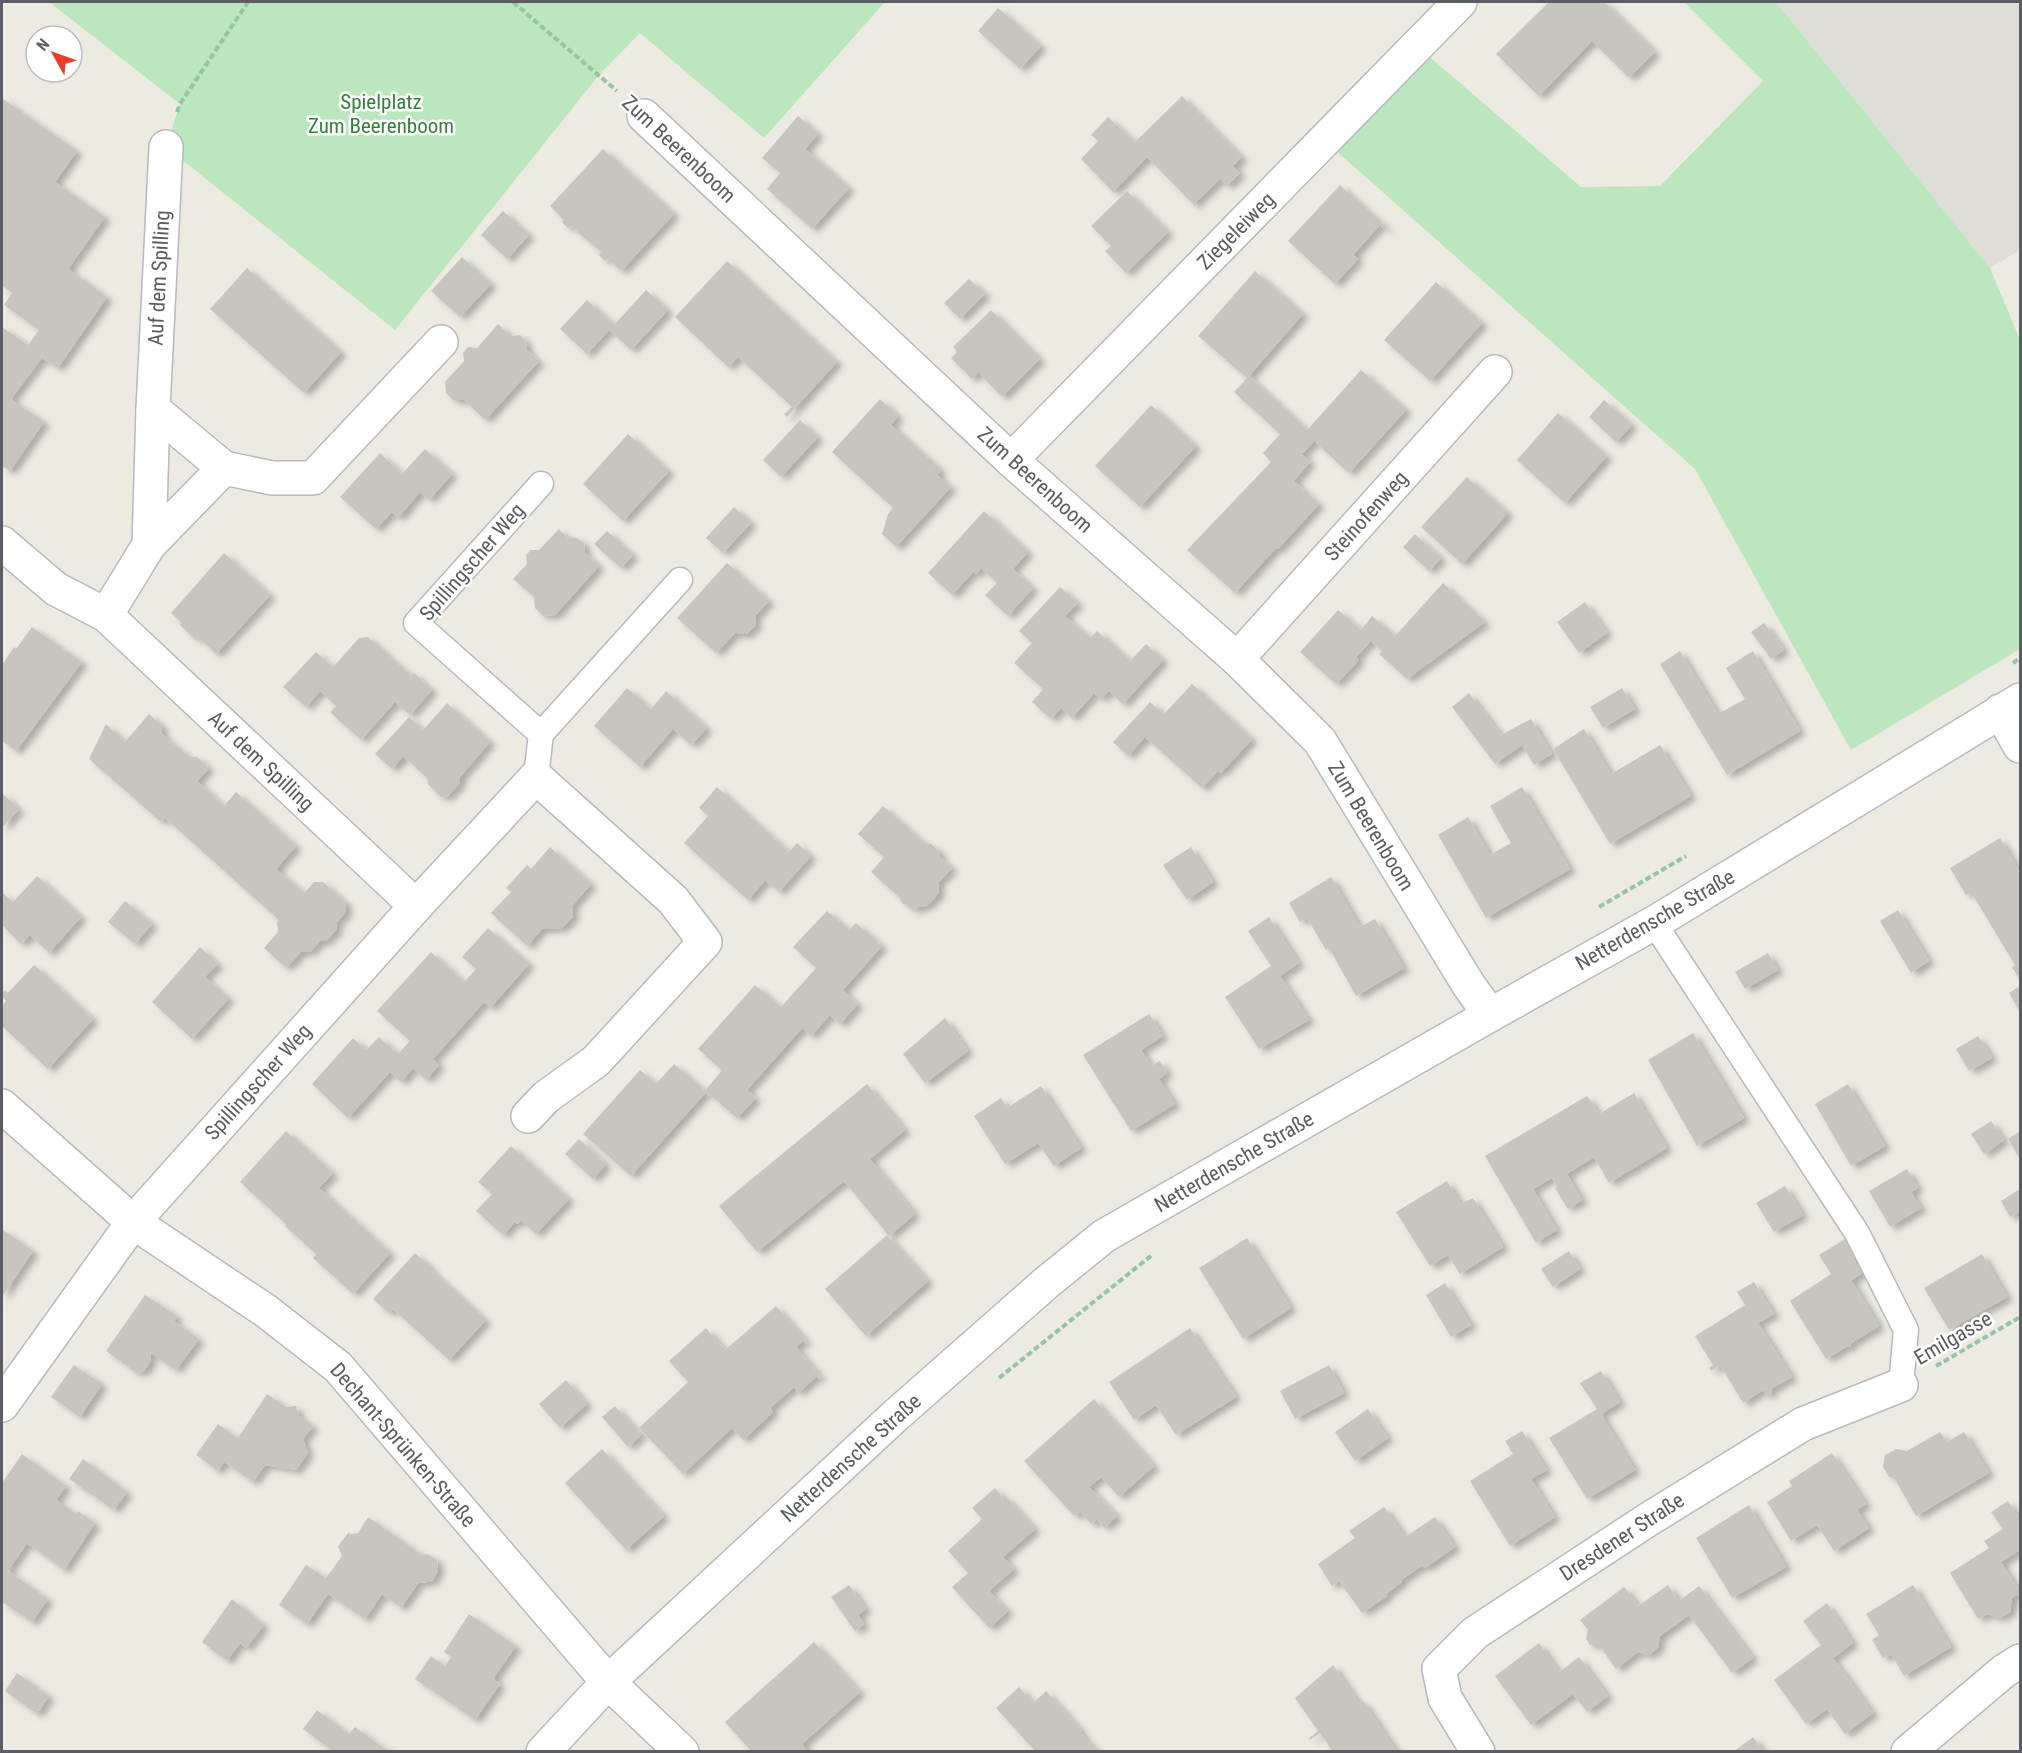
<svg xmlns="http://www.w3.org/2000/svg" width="2022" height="1753" viewBox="0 0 2022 1753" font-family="'Roboto Condensed',sans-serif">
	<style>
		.industrial { fill: #deddd6 }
		.green { fill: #bce6be }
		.building { fill: #c8c5be; filter: url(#shadow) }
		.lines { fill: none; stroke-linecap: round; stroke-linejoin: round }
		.lane-casing { stroke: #b7b9be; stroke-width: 27 }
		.street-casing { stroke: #b7b9be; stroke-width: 36 }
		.secondary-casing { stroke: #b7bac1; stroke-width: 36 }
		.path { stroke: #94c5a4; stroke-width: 4; stroke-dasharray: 6 3; stroke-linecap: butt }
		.lane { stroke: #fff; stroke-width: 24 }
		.street { stroke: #fff; stroke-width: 33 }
		.secondary { stroke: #fff; stroke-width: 33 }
		.labels { text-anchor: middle; stroke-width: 5; stroke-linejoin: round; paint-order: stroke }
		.park-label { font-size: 21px; fill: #308338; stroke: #fff }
		.street-label { font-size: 21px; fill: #5a5d63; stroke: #fff }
	</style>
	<defs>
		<filter id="shadow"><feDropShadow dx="6" dy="4" stdDeviation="3" flood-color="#0004"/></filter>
	</defs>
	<rect width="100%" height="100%" fill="#edebe1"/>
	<polygon class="industrial" points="1776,2 2020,2 2020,250 1990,268"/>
	<g class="green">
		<polygon points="49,2 885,2 764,138 640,33 599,75 395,330 166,147 180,104"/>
		<polygon points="1684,2 1776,2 1990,268 2020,340 2020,649 1851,750 1695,469 1325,141 1417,46 1581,187 1660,186 1763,81"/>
	</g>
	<g class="building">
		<polygon points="1549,2 1604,2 1655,52 1629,78 1592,41 1539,96 1496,54"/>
		<polygon points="998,8 1041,46 1020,69 978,31"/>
		<polygon points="1182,96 1242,157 1233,166 1240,173 1227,186 1220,179 1195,203 1197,208 1147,157 1113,192 1081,159 1098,141 1091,135 1108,117 1135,142"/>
		<polygon points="2,98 77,151 55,182 105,217 68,269 107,297 58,368 42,358 11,399 44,422 10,471 2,466 2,327 28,345 39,330 4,305 12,293 2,286"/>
		<polygon points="798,116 818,134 805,149 849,188 812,229 767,189 780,173 762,158"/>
		<polygon points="603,149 674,214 621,271 607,258 605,261 599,255 601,252 571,226 568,228 562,222 564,220 550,206"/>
		<polygon points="1340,185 1387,228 1385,230 1380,225 1353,255 1358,259 1335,284 1288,241"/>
		<polygon points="1127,191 1168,232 1126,273 1105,251 1111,246 1091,226"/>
		<polygon points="503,211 529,235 507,259 481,235"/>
		<polygon points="462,257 491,284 460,317 431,291"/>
		<polygon points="727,261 837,362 787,417 784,414 792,407 738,357 728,367 675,317"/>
		<polygon points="247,268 341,352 304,393 210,309"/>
		<polygon points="1255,271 1303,314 1249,376 1307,430 1361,370 1406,410 1349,473 1314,441 1302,454 1310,462 1294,481 1319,504 1278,549 1276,548 1235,593 1187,550 1271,462 1263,453 1280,434 1234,392 1247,378 1198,336"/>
		<polygon points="969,279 985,294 960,319 944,303"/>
		<polygon points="1436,282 1482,323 1430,381 1384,340"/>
		<polygon points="646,290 668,310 631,350 609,330 587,354 560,329 587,300 614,325"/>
		<polygon points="991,310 1040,359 1002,397 978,372 972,379 951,358 957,352 953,347"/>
		<polygon points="498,324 511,336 520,335 526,341 527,350 539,361 485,420 464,400 453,400 446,393 445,382 464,361 463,353 468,347 477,348"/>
		<polygon points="880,399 898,416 891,425 941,470 937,475 951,487 896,547 882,534 888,514 893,508 832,452"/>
		<polygon points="1604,400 1632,425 1616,442 1589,417"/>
		<polygon points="1151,405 1196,446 1140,507 1095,466"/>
		<polygon points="1558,413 1607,456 1565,503 1517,460"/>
		<polygon points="800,420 818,437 781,477 763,460"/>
		<polygon points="628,434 669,471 623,521 583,484"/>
		<polygon points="425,449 452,474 429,500 420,492 398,518 392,512 376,529 340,497 380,453 402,474"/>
		<polygon points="1467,477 1508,513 1462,564 1421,527"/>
		<polygon points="734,507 751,523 723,553 706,538"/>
		<polygon points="984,511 1028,552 1013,569 1033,588 1008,616 985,595 997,583 981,568 976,574 974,571 952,595 928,573"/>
		<polygon points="559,529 568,538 577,538 584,543 585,553 599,566 555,615 543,616 535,608 534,597 513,579 527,564 526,555 531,550 539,550"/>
		<polygon points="607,531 633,555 621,568 594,544"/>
		<polygon points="1415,534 1441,558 1429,571 1403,547"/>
		<polygon points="224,553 270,595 216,654 197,636 195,639 180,625 182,623 171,613"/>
		<polygon points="727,563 769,601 755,616 756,625 747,634 738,634 736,632 716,653 677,618"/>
		<polygon points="1443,583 1485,622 1407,679 1379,654 1382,651 1371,641 1356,657 1359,660 1336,684 1300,652 1338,610 1361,630 1372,616 1395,636"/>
		<polygon points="1060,587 1078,603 1065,616 1090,638 1097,631 1130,661 1146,644 1163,660 1123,704 1109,691 1101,699 1094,693 1072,718 1061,708 1051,719 1032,702 1043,689 1014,663 1032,643 1019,631"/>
		<polygon points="1585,602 1607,633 1579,653 1557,622"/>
		<polygon points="1764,623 1784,650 1771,659 1751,632"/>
		<polygon points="32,627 82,662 16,751 2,741 2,665 14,647 16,649"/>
		<polygon points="368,637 411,676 414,673 432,690 410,715 395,702 361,740 330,712 336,706 320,691 306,707 283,687 316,652 333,667 359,638"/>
		<polygon points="1680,651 1718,714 1745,699 1726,668 1753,651 1800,731 1727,775 1660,664"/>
		<polygon points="1192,684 1252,739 1221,773 1218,771 1202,788 1145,737 1128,756 1113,742 1150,702 1164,714"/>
		<polygon points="627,688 651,709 666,691 707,728 691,745 673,729 640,767 594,726"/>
		<polygon points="1622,688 1635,709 1603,728 1590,707"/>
		<polygon points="1469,693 1501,735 1531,719 1552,754 1534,765 1522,745 1495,764 1452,707"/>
		<polygon points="447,703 490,742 460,777 460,783 448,796 441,797 428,784 427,778 403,756 392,769 375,754 409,717 423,730"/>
		<polygon points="149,714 162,726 162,734 189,757 197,757 209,768 197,781 211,794 224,806 236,792 296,846 276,869 304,893 314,882 323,882 346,903 346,912 336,923 337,929 326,941 320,941 310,952 301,952 286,968 264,948 278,932 277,922 279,920 165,818 161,822 89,759 106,724 125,742"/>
		<polygon points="1584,729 1611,774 1660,745 1691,796 1610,844 1553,749"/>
		<polygon points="717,787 789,852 797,843 811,856 779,892 765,880 748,900 684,843 708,816 699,808"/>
		<polygon points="1522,787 1570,869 1486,918 1438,835 1468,817 1490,855 1502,848 1511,843 1490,806"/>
		<polygon points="2,793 19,809 2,828"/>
		<polygon points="883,806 925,844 931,844 940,852 940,857 952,868 938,883 939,893 927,906 918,907 914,911 906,903 904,905 900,900 901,899 871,872 884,857 858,834"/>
		<polygon points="2000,838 2020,873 2020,980 2012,967 2015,965 1971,892 1966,895 1950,868"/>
		<polygon points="550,847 591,884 572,906 573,917 562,928 542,929 527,946 491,913 511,892 506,888 527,865 531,869"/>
		<polygon points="1191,847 1213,882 1187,900 1163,865"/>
		<polygon points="37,876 81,917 49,953 30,935 21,944 2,925 2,892 13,902"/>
		<polygon points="1331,877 1360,927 1375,919 1404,968 1356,996 1329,948 1326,950 1307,918 1300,922 1289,903"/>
		<polygon points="125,901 152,924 135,944 108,922"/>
		<polygon points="1898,910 1929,961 1911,973 1880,921"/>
		<polygon points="827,911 849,930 856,923 882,946 843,990 858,1004 840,1024 830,1015 811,1036 802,1028 747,1090 756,1098 737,1118 705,1091 722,1070 698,1049 755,985 781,1007 816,968 793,947"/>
		<polygon points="1269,917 1299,963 1280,976 1309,1020 1259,1049 1225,997 1271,966 1248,931"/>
		<polygon points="488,928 529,964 490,1008 484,1002 433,1059 439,1065 426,1080 413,1068 401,1082 390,1072 348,1118 312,1084 353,1038 366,1050 379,1037 398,1054 410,1041 377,1011 431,952 464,982 476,969 462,957"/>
		<polygon points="200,947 218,964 205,977 229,998 192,1039 152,1002"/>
		<polygon points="1768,953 1778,970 1745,989 1735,972"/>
		<polygon points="34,965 93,1019 48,1069 2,1026 2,1006 6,1001 2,996 2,993 5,990 8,993"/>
		<polygon points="2020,986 2020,1012 2009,993"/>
		<polygon points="1149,1014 1163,1036 1141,1050 1151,1066 1160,1061 1167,1073 1159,1079 1175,1104 1131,1131 1083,1055"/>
		<polygon points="945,1018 968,1051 925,1083 903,1054"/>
		<polygon points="1693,1033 1744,1118 1697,1146 1648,1060"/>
		<polygon points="1978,1036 1992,1058 1969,1071 1956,1049"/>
		<polygon points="674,1064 706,1092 631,1176 583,1134 640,1070 656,1084"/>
		<polygon points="867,1084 905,1130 870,1159 915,1214 889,1236 844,1181 757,1252 719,1206"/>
		<polygon points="1848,1084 1885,1146 1851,1166 1815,1104"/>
		<polygon points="1041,1086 1081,1148 1054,1166 1038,1143 1005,1164 974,1116 1001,1098 1007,1108"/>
		<polygon points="1634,1093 1667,1148 1609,1183 1594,1157 1567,1174 1582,1200 1568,1209 1555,1188 1557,1187 1552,1178 1533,1189 1557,1230 1536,1243 1485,1156 1587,1096 1599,1114"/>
		<polygon points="1991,1121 2004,1140 1984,1154 1971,1134"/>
		<polygon points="286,1131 333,1173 319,1188 390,1253 353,1294 313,1258 316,1254 285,1226 286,1224 240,1182"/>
		<polygon points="2020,1131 2020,1159 2008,1139"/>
		<polygon points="579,1139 606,1164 593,1179 565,1154"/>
		<polygon points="511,1146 569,1199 536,1234 521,1220 518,1224 515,1222 503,1235 476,1211 492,1194 478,1182"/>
		<polygon points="1907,1169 1918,1188 1911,1192 1921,1208 1890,1227 1869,1191"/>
		<polygon points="1447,1181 1461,1204 1473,1198 1503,1247 1460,1274 1448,1255 1430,1266 1396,1212"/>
		<polygon points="1785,1186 1803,1215 1774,1232 1756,1203"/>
		<polygon points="2020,1189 2020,1215 2019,1212 2010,1217 2001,1201"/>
		<polygon points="2,1229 33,1251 2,1297"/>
		<polygon points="887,1235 928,1281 866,1336 825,1289"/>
		<polygon points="1247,1238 1291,1308 1243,1339 1199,1268"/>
		<polygon points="1845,1239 1866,1271 1851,1280 1879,1326 1850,1344 1851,1346 1846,1347 1826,1359 1790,1301 1831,1274 1819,1255"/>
		<polygon points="1569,1251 1580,1269 1553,1287 1541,1269"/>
		<polygon points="415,1253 431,1268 430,1269 486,1320 449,1360 393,1309 389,1313 373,1299"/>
		<polygon points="1982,1254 2007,1297 1949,1330 1924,1288"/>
		<polygon points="1754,1282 1774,1314 1758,1323 1792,1377 1771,1389 1772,1392 1767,1396 1763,1390 1743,1403 1720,1365 1711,1371 1709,1368 1713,1365 1695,1336 1745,1305 1737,1292"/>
		<polygon points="1445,1283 1471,1325 1451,1337 1426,1295"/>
		<polygon points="145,1295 177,1316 174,1321 199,1339 176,1370 151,1353 150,1356 151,1361 144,1371 137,1373 106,1351"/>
		<polygon points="776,1306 807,1342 806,1344 803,1341 796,1347 821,1377 819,1379 817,1376 798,1393 794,1387 770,1408 773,1412 743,1440 732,1428 683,1474 639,1428 688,1382 669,1361 706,1328 725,1350"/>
		<polygon points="1190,1328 1236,1397 1176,1435 1156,1405 1134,1420 1109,1382"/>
		<polygon points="74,1365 102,1384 80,1417 51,1397"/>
		<polygon points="1329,1365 1344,1393 1295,1419 1280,1391"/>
		<polygon points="1601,1371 1620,1402 1601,1414 1635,1470 1587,1499 1549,1438 1597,1409 1580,1383"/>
		<polygon points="566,1380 587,1404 560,1428 539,1404"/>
		<polygon points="267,1394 286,1407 296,1406 299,1416 313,1426 303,1439 308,1453 296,1470 265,1465 253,1482 224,1462 218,1471 196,1455 218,1424 238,1438"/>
		<polygon points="1094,1399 1154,1466 1119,1497 1101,1477 1089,1487 1117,1516 1104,1528 1097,1519 1091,1524 1080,1512 1074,1516 1024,1461"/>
		<polygon points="615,1406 641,1435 628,1447 602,1417"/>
		<polygon points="1368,1409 1388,1438 1355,1461 1335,1432"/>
		<polygon points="1522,1431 1547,1470 1531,1479 1555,1517 1510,1546 1470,1481 1513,1454 1505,1441"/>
		<polygon points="1940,1432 1947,1442 1964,1432 1989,1473 1916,1516 1894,1478 1889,1477 1883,1467 1885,1455 1896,1449 1907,1451"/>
		<polygon points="602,1449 664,1516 626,1550 565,1483"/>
		<polygon points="1832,1453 1866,1504 1857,1510 1869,1528 1834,1551 1817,1525 1791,1541 1767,1502 1792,1486 1789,1481"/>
		<polygon points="22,1454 66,1486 56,1500 77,1514 78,1511 95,1523 64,1570 27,1543 8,1571 48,1599 32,1622 2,1602 2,1483"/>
		<polygon points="83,1459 127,1492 114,1510 69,1479"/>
		<polygon points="995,1488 1004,1499 1006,1497 1035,1529 1003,1557 1014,1569 989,1591 1008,1611 989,1628 952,1587 968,1573 948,1551 982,1519 972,1508"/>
		<polygon points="2008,1501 2020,1521 2020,1550 2001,1562 2020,1593 2012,1598 2010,1612 1999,1618 1987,1614 1978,1619 1950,1573 1989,1548 1984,1541 2003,1529 1991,1512"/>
		<polygon points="1749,1505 1786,1567 1732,1598 1696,1538"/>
		<polygon points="1384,1507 1405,1537 1435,1517 1455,1547 1425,1568 1423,1565 1401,1580 1402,1582 1386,1594 1387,1596 1362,1613 1339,1581 1332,1586 1318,1564 1355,1538 1349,1531"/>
		<polygon points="368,1517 422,1555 427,1554 437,1560 438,1571 432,1581 421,1583 419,1582 401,1608 382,1594 365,1619 328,1594 307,1624 279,1605 306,1565 326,1578 342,1556 338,1546 349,1532 350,1534 358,1533"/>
		<polygon points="849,1585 866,1609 858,1615 864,1624 855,1631 831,1597"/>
		<polygon points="1668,1585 1679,1601 1699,1586 1753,1658 1732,1673 1689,1615 1660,1636 1658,1648 1649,1655 1638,1652 1616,1669 1599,1645 1590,1645 1586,1639 1588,1630 1580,1620 1624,1587 1638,1606"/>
		<polygon points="1913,1585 1951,1647 1904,1676 1891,1654 1883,1658 1872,1640 1879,1635 1866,1614"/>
		<polygon points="232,1599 264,1625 246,1648 240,1643 227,1661 202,1642"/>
		<polygon points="1827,1603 1853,1643 1833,1658 1873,1713 1845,1734 1827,1709 1806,1724 1774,1680 1821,1645 1803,1621"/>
		<polygon points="469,1614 516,1646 493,1679 500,1684 475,1720 415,1679 431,1656 445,1666 451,1657 444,1652"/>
		<polygon points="814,1642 860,1692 802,1744 808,1752 752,1752 725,1722"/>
		<polygon points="1539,1643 1559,1672 1579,1657 1608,1696 1587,1712 1573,1694 1531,1725 1495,1676"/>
		<polygon points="1333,1665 1359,1703 1363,1701 1397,1752 1333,1752 1320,1733 1310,1740 1309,1738 1318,1731 1295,1698"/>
		<polygon points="17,1673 49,1696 37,1714 5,1691"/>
		<polygon points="1019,1687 1033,1703 1046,1691 1082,1731 1080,1732 1097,1752 1036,1752 996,1708"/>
		<polygon points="317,1710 349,1734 355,1727 389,1752 334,1752 303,1729"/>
		<polygon points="1753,1737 1764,1752 1733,1752"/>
	</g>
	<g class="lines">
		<g class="lane-casing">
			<g id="lane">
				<polyline points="541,734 416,623 541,484"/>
				<polyline points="536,777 541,734 680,580"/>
				<polyline points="1654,923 1857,1233 1906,1330 1901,1385"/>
			</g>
		</g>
		<g class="street-casing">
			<g id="street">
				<polyline points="644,116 1011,460 1237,659 1320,741 1468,984 1490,1015"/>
				<polyline points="166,147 153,409 224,468"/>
				<polyline points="1011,460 1460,2"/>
				<polyline points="2,543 56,589 106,615 416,906"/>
				<polyline points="149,545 153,409"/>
				<polyline points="106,615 149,545 224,468 272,478 313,478 441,342"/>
				<polyline points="1237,659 1495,372"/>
				<polyline points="2000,711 2020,746"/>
				<polyline points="2,1106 133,1222 266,1311 338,1367 608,1682 682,1752"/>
				<polyline points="2,1405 133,1222 416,906 536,777 673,900 705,942 596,1061 546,1097 528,1116"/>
				<polyline points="1478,1752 1445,1698 1439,1669 1475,1633 1649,1519 1803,1424 1901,1385"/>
				<polyline points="1908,1752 2004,1671 2020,1661"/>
			</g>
		</g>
		<g class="secondary-casing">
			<polyline id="secondary" points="543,1752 608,1682 895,1416 1046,1283 1104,1236 1490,1015 1654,923 2020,700"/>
		</g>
		<g class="path">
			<polyline points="513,2 617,91"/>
			<polyline points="177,112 180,104 248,2"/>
			<polyline points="2013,663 2020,658"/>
			<polyline points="1599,907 1686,856"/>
			<polyline points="1936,1366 2020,1317"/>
			<polyline points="999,1378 1152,1255"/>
		</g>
		<use href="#lane" class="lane"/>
		<use href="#street" class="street"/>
		<use href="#secondary" class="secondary"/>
	</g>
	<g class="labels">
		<g class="park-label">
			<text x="381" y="109">Spielplatz<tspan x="381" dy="24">Zum Beerenboom</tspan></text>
		</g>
		<g class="street-label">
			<text transform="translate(679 149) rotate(43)" y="7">Zum Beerenboom</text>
			<text transform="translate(1236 231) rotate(-45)" y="7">Ziegeleiweg</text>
			<text transform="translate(159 278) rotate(-87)" y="7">Auf dem Spilling</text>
			<text transform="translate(1035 480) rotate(42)" y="7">Zum Beerenboom</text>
			<text transform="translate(1366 516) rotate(-48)" y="7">Steinofenweg</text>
			<text transform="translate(472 562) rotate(-49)" y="7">Spillingscher Weg</text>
			<text transform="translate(261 761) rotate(43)" y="7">Auf dem Spilling</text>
			<text transform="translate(1371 826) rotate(59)" y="7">Zum Beerenboom</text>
			<text transform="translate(1655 920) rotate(-30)" y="7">Netterdensche Straße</text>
			<text transform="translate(258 1082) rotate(-48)" y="7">Spillingscher Weg</text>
			<text transform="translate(1234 1162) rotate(-30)" y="7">Netterdensche Straße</text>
			<text transform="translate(1953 1338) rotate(-30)" y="7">Emilgasse</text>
			<text transform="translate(403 1445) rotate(49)" y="7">Dechant-Sprünken-Straße</text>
			<text transform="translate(851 1458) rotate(-42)" y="7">Netterdensche Straße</text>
			<text transform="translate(1622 1537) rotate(-33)" y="7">Dresdener Straße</text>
		</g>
	</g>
	<rect width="2022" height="1753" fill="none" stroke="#5a5d63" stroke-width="6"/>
	<g transform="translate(54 54) rotate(310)"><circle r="28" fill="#ffffff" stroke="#bdbec1" stroke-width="1.5"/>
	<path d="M0-4.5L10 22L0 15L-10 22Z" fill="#ef3d25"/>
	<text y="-9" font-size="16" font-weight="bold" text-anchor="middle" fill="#5a5d63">N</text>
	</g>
</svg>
